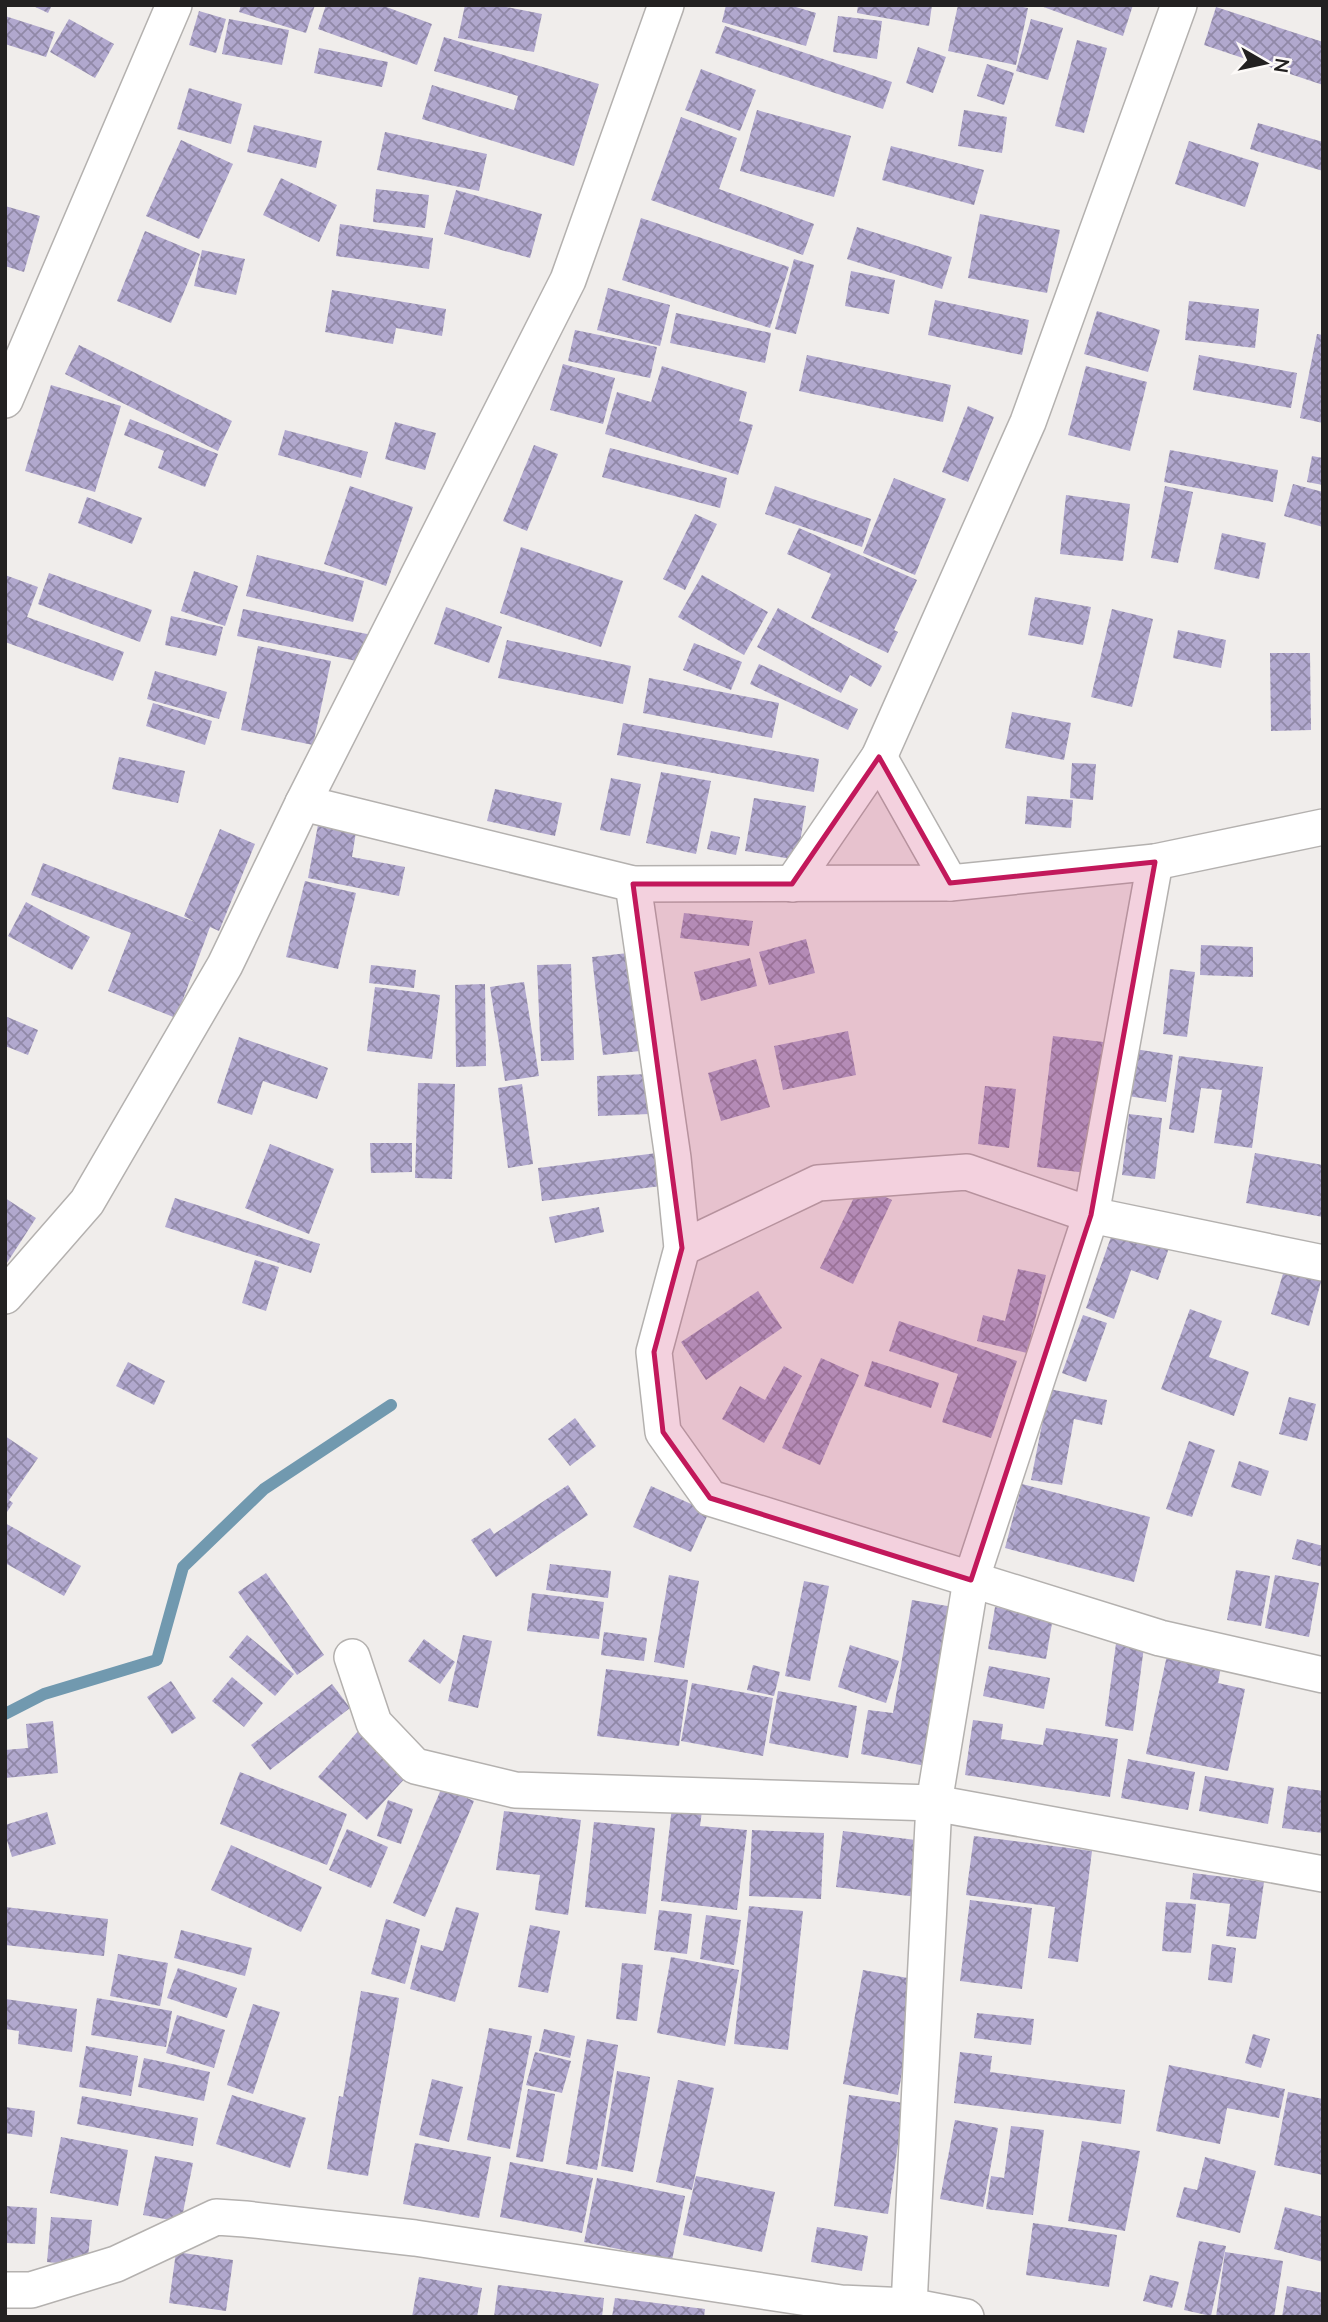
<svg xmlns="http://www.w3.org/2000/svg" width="1328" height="2322" viewBox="0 0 1328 2322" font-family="Lato,sans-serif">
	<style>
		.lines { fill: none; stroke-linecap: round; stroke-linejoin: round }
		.stream { stroke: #7199af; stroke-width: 12 }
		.building { fill: url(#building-cross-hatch) }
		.minor-casing { stroke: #b4b1af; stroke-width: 38 }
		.minor { stroke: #fff; stroke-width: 35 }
		.marked { fill: #c2185b; fill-opacity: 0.2; stroke: #c2185b; stroke-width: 5; stroke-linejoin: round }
	</style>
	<defs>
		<pattern id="building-cross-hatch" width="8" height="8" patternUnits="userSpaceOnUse" patternTransform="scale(1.75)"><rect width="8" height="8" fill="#b1a8ce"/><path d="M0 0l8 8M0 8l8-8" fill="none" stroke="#9088a7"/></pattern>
	</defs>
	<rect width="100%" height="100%" fill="#f0edeb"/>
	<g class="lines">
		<polyline class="stream" points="5,1714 44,1694 157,1660 183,1567 264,1489 391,1405"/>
	</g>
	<g class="building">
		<polygon points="31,5 52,5 48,13"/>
		<polygon points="241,5 315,5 306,33 239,12"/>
		<polygon points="326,5 381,5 432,24 417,65 318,29"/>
		<polygon points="465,5 496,5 542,14 534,52 458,38"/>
		<polygon points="726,5 789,5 816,13 806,46 722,22"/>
		<polygon points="858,5 932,5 929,26 857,13"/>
		<polygon points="958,5 1012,5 1028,8 1016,65 948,51"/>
		<polygon points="1038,5 1133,5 1123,36"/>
		<polygon points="1216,7 1323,42 1323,85 1204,45"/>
		<polygon points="199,11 226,19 216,53 189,45"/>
		<polygon points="5,16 55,32 46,57 5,44"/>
		<polygon points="838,16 882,21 877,59 833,52"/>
		<polygon points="69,19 114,44 95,78 50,52"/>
		<polygon points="229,19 289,30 282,65 222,54"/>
		<polygon points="1031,19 1063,28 1048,80 1016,71"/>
		<polygon points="725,26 892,82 883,109 715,53"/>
		<polygon points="444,37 599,84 574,166 422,119 432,85 514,110 518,96 434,71"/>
		<polygon points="1077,40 1107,48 1084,133 1055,126"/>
		<polygon points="918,47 946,57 933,93 906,83"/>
		<polygon points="319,48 388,62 382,87 314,73"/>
		<polygon points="987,64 1014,73 1004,105 977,96"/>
		<polygon points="701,69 756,90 740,131 685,110"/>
		<polygon points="189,88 242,104 231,144 177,129"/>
		<polygon points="757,110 851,136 834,197 740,171"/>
		<polygon points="964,110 1007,117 1002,153 958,146"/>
		<polygon points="681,117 737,138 719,189 814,224 803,255 651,200"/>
		<polygon points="1258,123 1323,142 1323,171 1250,149"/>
		<polygon points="254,125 322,141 316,168 247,152"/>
		<polygon points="385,132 487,154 479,191 377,170"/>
		<polygon points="181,140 233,164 199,239 146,216"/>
		<polygon points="1189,141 1259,163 1245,207 1175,184"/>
		<polygon points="891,146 984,170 974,205 882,180"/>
		<polygon points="281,178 337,205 319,242 263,215"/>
		<polygon points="376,189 429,195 425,228 373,222"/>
		<polygon points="456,190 542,214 530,258 444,234"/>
		<polygon points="5,206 40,216 24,272 5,266"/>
		<polygon points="980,214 1060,230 1047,293 968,278"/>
		<polygon points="641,218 789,267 770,328 622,280"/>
		<polygon points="340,224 433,238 429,269 336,256"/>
		<polygon points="857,227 952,257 942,289 847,259"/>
		<polygon points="145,231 200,254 171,323 117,301"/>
		<polygon points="202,250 245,259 236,295 194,286"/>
		<polygon points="794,259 814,265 796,334 775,329"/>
		<polygon points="851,271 895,280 889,314 845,306"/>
		<polygon points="608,288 670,305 660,346 597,330"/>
		<polygon points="332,290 446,309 442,336 396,328 393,344 325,332"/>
		<polygon points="935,300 1029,320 1022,355 928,335"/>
		<polygon points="1189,301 1259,309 1255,348 1185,340"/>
		<polygon points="1097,311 1160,330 1148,372 1084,354"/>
		<polygon points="676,313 771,333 765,363 670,343"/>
		<polygon points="575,330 657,347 650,378 568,361"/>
		<polygon points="1317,334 1323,335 1323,423 1300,418"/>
		<polygon points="79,345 232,421 218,451 65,374"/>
		<polygon points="807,355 951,385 943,422 799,391"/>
		<polygon points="1199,355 1297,373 1291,408 1193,390"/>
		<polygon points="563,364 615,378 603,424 550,410"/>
		<polygon points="662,366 747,392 739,421 753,425 738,475 605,434 617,392 651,402"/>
		<polygon points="1086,366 1147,382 1130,451 1068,435"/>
		<polygon points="51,385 121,406 95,492 25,471"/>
		<polygon points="968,406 994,417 968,482 942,472"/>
		<polygon points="130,419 218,454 205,487 158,468 164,451 124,435"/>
		<polygon points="395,422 436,433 425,470 385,459"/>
		<polygon points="285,430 368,452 361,478 278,455"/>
		<polygon points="534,445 558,454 527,531 503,521"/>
		<polygon points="610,448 727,478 720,508 602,477"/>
		<polygon points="1170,450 1278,470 1273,502 1164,482"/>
		<polygon points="1312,456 1323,458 1323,485 1307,482"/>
		<polygon points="894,478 946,499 915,575 863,553"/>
		<polygon points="1293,484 1323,492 1323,527 1284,516"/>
		<polygon points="350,486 413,507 386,586 324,564"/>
		<polygon points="775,486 871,519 862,547 765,514"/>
		<polygon points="1165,486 1193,492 1178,563 1151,558"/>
		<polygon points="1066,495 1130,504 1123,561 1060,554"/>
		<polygon points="87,497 142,518 132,544 78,523"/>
		<polygon points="695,514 717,524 685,590 663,579"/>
		<polygon points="799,528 917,580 894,630 898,632 888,653 811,618 831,574 787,554"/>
		<polygon points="1222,533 1266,543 1259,579 1214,569"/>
		<polygon points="521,547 623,581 601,647 500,613"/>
		<polygon points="257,555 364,581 353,622 246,596"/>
		<polygon points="194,571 238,586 225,626 181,611"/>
		<polygon points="49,573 152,610 140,642 38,604"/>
		<polygon points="5,575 38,587 27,617 124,652 113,681 5,642"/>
		<polygon points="702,575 768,612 744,655 678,617"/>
		<polygon points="1035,597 1091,607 1083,645 1028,635"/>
		<polygon points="446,607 502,627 489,663 434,644"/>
		<polygon points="778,608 882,666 871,687 850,675 841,693 757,647"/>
		<polygon points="243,609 377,636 371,664 237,636"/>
		<polygon points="1112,609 1153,619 1132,707 1091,697"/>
		<polygon points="171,616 223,627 216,656 165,645"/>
		<polygon points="1178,630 1226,640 1221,668 1173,658"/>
		<polygon points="507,640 631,666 623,704 498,678"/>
		<polygon points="694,643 742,662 731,690 683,670"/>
		<polygon points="258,646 331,661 313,745 241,730"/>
		<polygon points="1270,653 1310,653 1311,730 1271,731"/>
		<polygon points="759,664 858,709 848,730 750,684"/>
		<polygon points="155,671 227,692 219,719 147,699"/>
		<polygon points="649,678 779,703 772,738 643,713"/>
		<polygon points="153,703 212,721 205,745 146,726"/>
		<polygon points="1012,712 1071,723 1064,760 1005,748"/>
		<polygon points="623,723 819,759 814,792 617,755"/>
		<polygon points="119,757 185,771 178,803 112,789"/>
		<polygon points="1072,763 1096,764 1093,800 1070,798"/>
		<polygon points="661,772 711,781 696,854 646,843"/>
		<polygon points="611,778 641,784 630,836 600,830"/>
		<polygon points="495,789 562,803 555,836 487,821"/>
		<polygon points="1027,796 1073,800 1071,828 1025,824"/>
		<polygon points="754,798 806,806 797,860 745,851"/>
		<polygon points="318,825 356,832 352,857 405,867 399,896 308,878"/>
		<polygon points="220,829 255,844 219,931 210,927 176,1018 108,991 131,933 31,895 43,863 195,922 184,916"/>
		<polygon points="711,831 740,837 736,855 707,849"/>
		<polygon points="305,881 356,893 338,969 286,957"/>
		<polygon points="26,902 90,937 72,970 8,936"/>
		<polygon points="684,913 753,921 749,946 680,938"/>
		<polygon points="806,939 815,973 769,985 759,952"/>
		<polygon points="1201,945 1253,947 1253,977 1200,975"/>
		<polygon points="628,953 640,1051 603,1055 592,957"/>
		<polygon points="750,958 757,986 701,1001 694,972"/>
		<polygon points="571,964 574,1060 541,1061 537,965"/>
		<polygon points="371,965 416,970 414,988 369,983"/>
		<polygon points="1170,969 1195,972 1187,1037 1163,1034"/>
		<polygon points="524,982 539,1076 505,1081 490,987"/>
		<polygon points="485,984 486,1066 456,1067 455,985"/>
		<polygon points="375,987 440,995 432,1059 367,1051"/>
		<polygon points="5,1016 38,1030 28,1055 5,1046"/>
		<polygon points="848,1031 856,1075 783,1090 774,1046"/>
		<polygon points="1053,1036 1103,1042 1087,1173 1037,1167"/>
		<polygon points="239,1037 328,1068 317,1099 263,1081 252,1115 217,1103"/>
		<polygon points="1135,1049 1173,1055 1166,1102 1128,1096"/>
		<polygon points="1179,1056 1263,1067 1252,1148 1214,1143 1222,1090 1201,1088 1194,1133 1169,1129"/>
		<polygon points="756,1059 770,1107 721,1121 708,1073"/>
		<polygon points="649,1074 650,1114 598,1116 597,1076"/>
		<polygon points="418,1083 455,1084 452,1179 415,1178"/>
		<polygon points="522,1084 533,1164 508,1168 498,1088"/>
		<polygon points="985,1086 1016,1089 1009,1148 978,1144"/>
		<polygon points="1129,1114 1162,1118 1155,1179 1122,1175"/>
		<polygon points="370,1143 412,1143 412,1172 371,1173"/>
		<polygon points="270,1144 334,1169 309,1234 245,1208"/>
		<polygon points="657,1153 661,1186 542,1201 538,1168"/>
		<polygon points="1255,1153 1323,1165 1323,1217 1246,1203"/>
		<polygon points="860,1185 892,1200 853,1284 820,1268"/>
		<polygon points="5,1198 36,1218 5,1266"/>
		<polygon points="175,1198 320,1244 311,1273 165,1227"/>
		<polygon points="599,1207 604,1232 555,1243 549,1217"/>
		<polygon points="1118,1217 1173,1236 1158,1280 1131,1270 1114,1319 1086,1308"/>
		<polygon points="255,1260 279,1267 266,1311 242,1303"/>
		<polygon points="1285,1267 1322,1278 1309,1326 1271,1314"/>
		<polygon points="1018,1269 1046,1275 1027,1353 977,1341 983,1315 1005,1321"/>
		<polygon points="758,1291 782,1328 706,1380 681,1342"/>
		<polygon points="1190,1309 1222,1321 1209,1357 1249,1372 1234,1416 1161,1389"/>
		<polygon points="1083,1315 1107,1323 1086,1382 1062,1373"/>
		<polygon points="899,1321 1017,1361 991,1438 942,1422 958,1374 889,1351"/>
		<polygon points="821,1358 859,1375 820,1465 782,1448"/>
		<polygon points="872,1361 939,1383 931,1408 864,1386"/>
		<polygon points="128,1362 165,1381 154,1405 116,1386"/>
		<polygon points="784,1366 802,1376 764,1443 722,1419 740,1386 765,1400"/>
		<polygon points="1049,1389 1107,1400 1102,1425 1074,1419 1062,1485 1031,1480"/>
		<polygon points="1289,1397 1316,1404 1307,1441 1279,1434"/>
		<polygon points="575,1418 596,1446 570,1466 548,1439"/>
		<polygon points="5,1436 38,1458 9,1500 13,1503 5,1515"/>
		<polygon points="1189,1441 1215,1450 1192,1517 1166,1509"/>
		<polygon points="1239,1461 1269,1471 1261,1496 1231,1487"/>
		<polygon points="1022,1484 1150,1517 1134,1582 1005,1548"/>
		<polygon points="568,1485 588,1515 496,1577 471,1540 490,1528 494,1534"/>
		<polygon points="651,1486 709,1512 691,1552 633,1527"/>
		<polygon points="5,1523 81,1566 64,1596 5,1563"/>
		<polygon points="1297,1539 1323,1546 1323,1567 1292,1559"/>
		<polygon points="550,1564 611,1571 608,1598 546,1590"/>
		<polygon points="1236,1570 1270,1576 1261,1626 1227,1620"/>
		<polygon points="266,1573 324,1655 297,1675 238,1592"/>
		<polygon points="669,1575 699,1581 684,1668 654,1662"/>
		<polygon points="1275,1575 1319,1583 1309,1637 1265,1628"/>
		<polygon points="804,1581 829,1586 810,1681 785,1676"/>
		<polygon points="532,1593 604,1602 599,1639 527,1631"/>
		<polygon points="912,1600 959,1608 931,1767 861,1754 868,1710 893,1713"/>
		<polygon points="995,1607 1053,1617 1046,1659 988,1649"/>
		<polygon points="604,1632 647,1638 644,1661 601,1655"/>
		<polygon points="247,1635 294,1674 275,1696 229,1657"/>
		<polygon points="463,1635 492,1641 478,1708 448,1701"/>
		<polygon points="1117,1636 1145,1639 1133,1731 1105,1726"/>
		<polygon points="424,1639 455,1662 440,1684 408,1661"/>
		<polygon points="850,1645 899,1661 886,1703 838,1687"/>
		<polygon points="1167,1655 1221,1667 1218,1683 1245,1689 1228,1771 1146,1754"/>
		<polygon points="753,1665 780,1672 774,1696 747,1690"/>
		<polygon points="989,1666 1050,1678 1044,1709 983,1696"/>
		<polygon points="606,1669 688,1680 679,1746 597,1736"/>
		<polygon points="232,1677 263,1703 244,1727 212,1701"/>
		<polygon points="171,1681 196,1718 172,1734 147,1697"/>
		<polygon points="692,1683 773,1698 763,1756 681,1741"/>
		<polygon points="332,1684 350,1708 270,1770 251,1745"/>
		<polygon points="778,1691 857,1706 848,1758 769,1743"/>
		<polygon points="973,1720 1003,1724 1001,1739 1043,1745 1046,1728 1118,1739 1110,1797 965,1775"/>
		<polygon points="53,1721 58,1773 5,1778 5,1750 28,1748 26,1724"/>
		<polygon points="359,1730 408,1775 367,1820 318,1777"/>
		<polygon points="1128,1759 1195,1772 1188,1810 1121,1798"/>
		<polygon points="240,1772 347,1814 327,1865 220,1824"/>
		<polygon points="1205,1776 1274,1788 1268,1824 1199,1811"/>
		<polygon points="1288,1786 1323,1791 1323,1833 1282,1828"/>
		<polygon points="442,1787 474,1801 425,1917 393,1903"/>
		<polygon points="388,1800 413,1809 401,1844 377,1836"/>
		<polygon points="672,1807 702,1811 700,1826 747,1830 737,1910 661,1901"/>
		<polygon points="504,1811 581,1820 568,1915 535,1910 540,1875 496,1870"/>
		<polygon points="47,1812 56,1844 12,1857 5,1834 5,1825"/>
		<polygon points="594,1822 655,1828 646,1914 585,1907"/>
		<polygon points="347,1829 388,1847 371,1888 329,1870"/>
		<polygon points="752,1830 824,1833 821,1899 749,1896"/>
		<polygon points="843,1831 924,1841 917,1897 836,1887"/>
		<polygon points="974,1836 1092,1851 1078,1962 1048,1958 1055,1907 966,1895"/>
		<polygon points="231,1845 322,1887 301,1932 211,1890"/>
		<polygon points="1193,1873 1264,1882 1256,1939 1226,1936 1230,1904 1190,1899"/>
		<polygon points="970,1900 1032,1908 1022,1989 960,1981"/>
		<polygon points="1166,1902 1196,1904 1191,1953 1162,1951"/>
		<polygon points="749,1906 803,1911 788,2050 734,2044"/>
		<polygon points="5,1907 108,1919 104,1956 5,1945"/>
		<polygon points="456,1907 479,1913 455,2002 410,1989 421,1945 443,1951"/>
		<polygon points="659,1910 692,1914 687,1954 654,1950"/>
		<polygon points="706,1915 741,1920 734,1965 700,1959"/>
		<polygon points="386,1919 420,1929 405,1984 371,1974"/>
		<polygon points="530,1925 560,1931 548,1993 518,1987"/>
		<polygon points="181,1930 252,1948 245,1976 174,1958"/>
		<polygon points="1212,1944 1236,1948 1232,1983 1208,1980"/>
		<polygon points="118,1954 168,1963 160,2006 110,1996"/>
		<polygon points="671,1957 739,1970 725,2046 657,2033"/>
		<polygon points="622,1963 643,1965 637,2021 616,2019"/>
		<polygon points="178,1968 237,1988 227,2018 167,1998"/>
		<polygon points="863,1970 919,1980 898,2095 843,2084"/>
		<polygon points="361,1991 399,1998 368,2176 327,2169 339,2096 343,2097"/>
		<polygon points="97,1998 172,2011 166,2047 91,2035"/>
		<polygon points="5,1999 77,2009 72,2052 18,2044 19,2031 5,2029"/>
		<polygon points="253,2004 280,2012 253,2094 227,2085"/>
		<polygon points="977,2013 1034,2019 1031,2045 974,2038"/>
		<polygon points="177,2015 225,2030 214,2068 166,2053"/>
		<polygon points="489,2028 532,2036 510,2149 467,2140"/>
		<polygon points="544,2029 575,2036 570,2058 539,2051"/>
		<polygon points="1253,2034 1270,2039 1261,2068 1245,2063"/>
		<polygon points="587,2039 618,2045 597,2170 566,2164"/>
		<polygon points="86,2046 138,2056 131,2096 79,2087"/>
		<polygon points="535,2052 571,2061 562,2093 526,2085"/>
		<polygon points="960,2052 992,2056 990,2072 1125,2090 1121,2124 954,2103"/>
		<polygon points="144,2058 210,2072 204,2101 138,2087"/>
		<polygon points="1169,2065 1285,2089 1279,2118 1227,2108 1220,2144 1156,2131"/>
		<polygon points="617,2071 650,2077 633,2172 601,2166"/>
		<polygon points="432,2079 463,2087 449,2142 419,2135"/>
		<polygon points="678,2080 714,2088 692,2190 656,2182"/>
		<polygon points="528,2089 555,2094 543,2162 516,2157"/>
		<polygon points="1288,2092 1323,2099 1323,2175 1274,2165"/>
		<polygon points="232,2095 306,2118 290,2168 216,2144"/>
		<polygon points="849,2095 904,2103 888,2214 834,2206"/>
		<polygon points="82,2096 198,2118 193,2146 77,2124"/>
		<polygon points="5,2107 35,2111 32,2137 5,2133"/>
		<polygon points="955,2120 998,2128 983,2207 940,2199"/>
		<polygon points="1011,2126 1044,2130 1033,2215 986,2209 991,2176 1004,2178"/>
		<polygon points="61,2137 128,2150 118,2206 50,2193"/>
		<polygon points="1082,2141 1140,2151 1125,2231 1068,2221"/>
		<polygon points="415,2143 491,2157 479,2218 403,2204"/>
		<polygon points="155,2156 193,2163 181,2222 143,2215"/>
		<polygon points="1205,2157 1256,2171 1240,2233 1176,2217 1184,2187 1197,2190"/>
		<polygon points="510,2162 593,2178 582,2233 500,2217"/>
		<polygon points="696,2176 775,2192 762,2252 683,2235"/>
		<polygon points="597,2178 685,2196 672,2260 584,2242"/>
		<polygon points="5,2206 37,2208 35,2244 5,2243"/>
		<polygon points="1285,2207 1323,2217 1323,2262 1274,2249"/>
		<polygon points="51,2217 92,2220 87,2266 47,2262"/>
		<polygon points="1033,2223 1117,2235 1109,2287 1026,2275"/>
		<polygon points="817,2227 868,2236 862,2271 811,2262"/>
		<polygon points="1199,2241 1226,2246 1211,2316 1184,2310"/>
		<polygon points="176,2252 233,2260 226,2311 169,2303"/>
		<polygon points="1225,2252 1283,2261 1274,2317 1216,2317"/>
		<polygon points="1150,2275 1179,2282 1172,2308 1143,2301"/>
		<polygon points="419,2277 482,2288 477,2317 412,2317"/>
		<polygon points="498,2285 604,2298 602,2317 494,2317"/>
		<polygon points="1287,2286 1323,2293 1323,2317 1282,2317"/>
		<polygon points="615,2298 705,2309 704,2317 612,2317"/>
	</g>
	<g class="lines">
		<g class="minor-casing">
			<g id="minor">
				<polyline points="5,400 174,5"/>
				<polyline points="879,757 950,883"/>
				<polyline points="303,803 633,884 950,883 1155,862 1323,827"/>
				<polyline points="633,884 673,1158 682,1248 654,1352 663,1432 710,1498 1160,1638 1323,1675"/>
				<polyline points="792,884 879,757 1028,422 1179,5"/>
				<polyline points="682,1248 818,1183 967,1172 1091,1215 1155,862"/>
				<polyline points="5,1296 87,1202 225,965 303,803 568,280 666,5"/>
				<polyline points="352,1657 374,1723 415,1766 515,1790 934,1803 1323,1874"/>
				<polyline points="5,2290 31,2290 116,2264 216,2217 245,2219 415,2238 841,2303 909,2306 966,2317"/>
				<polyline points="909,2306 934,1803 971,1580 1091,1215 1323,1263"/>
			</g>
		</g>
		<use href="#minor" class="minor"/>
	</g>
	<path class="marked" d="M879,757l71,126 205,-21 -64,353 -120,365 -261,-82 -47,-66 -9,-80 28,-104 -49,-364h159z"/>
	<rect width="1328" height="2322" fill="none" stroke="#232121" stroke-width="14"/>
	<g transform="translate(1265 63) rotate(99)" stroke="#fdfaf8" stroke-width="5" paint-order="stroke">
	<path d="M0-5L12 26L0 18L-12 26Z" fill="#232121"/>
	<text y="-10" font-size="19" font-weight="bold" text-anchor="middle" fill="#232121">N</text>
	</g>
</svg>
